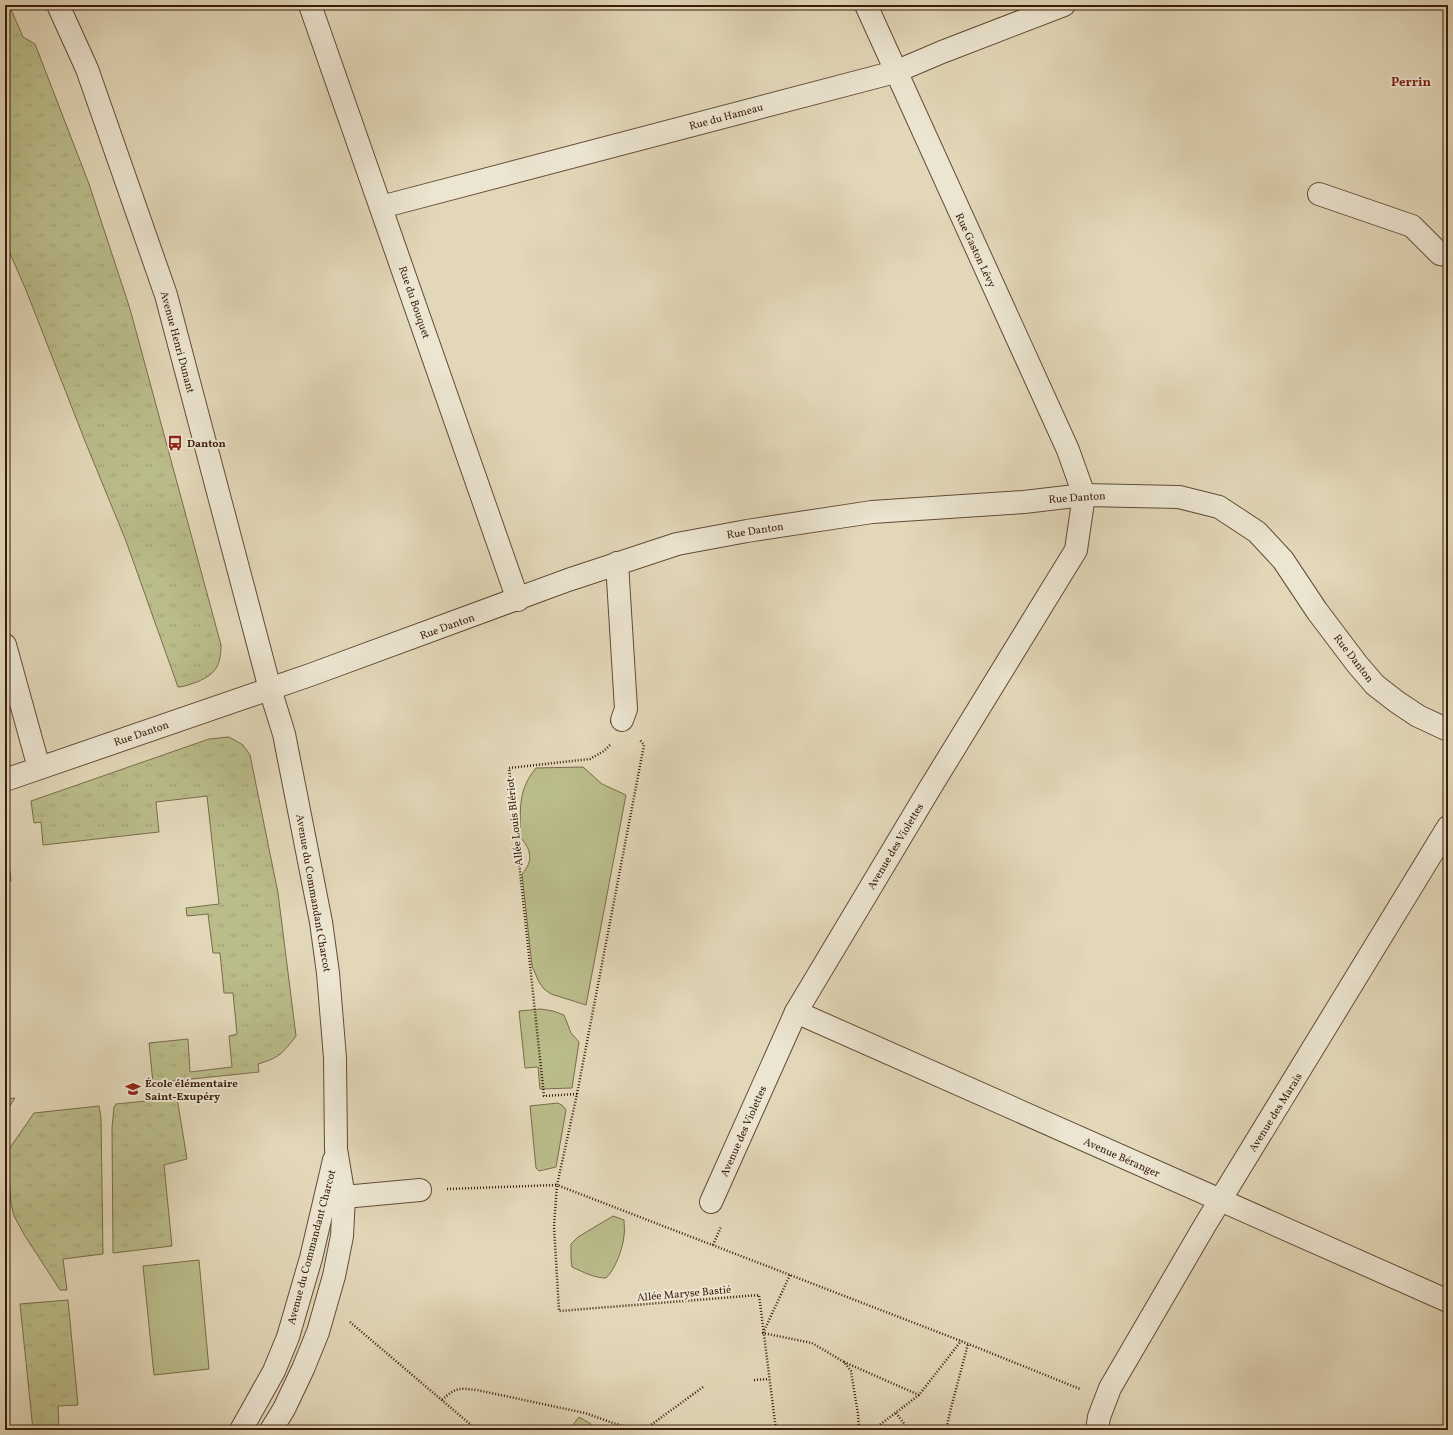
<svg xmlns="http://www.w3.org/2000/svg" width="1453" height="1435" viewBox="0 0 1453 1435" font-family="Vollkorn,serif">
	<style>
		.grass { fill: url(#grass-tufts); stroke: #7a6c4a }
		.forest { fill: url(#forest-crowns); stroke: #7a6c4a }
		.garden { fill: #babc8a; stroke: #7a6c4a }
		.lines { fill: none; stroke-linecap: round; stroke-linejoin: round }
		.minor-casing { stroke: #634b36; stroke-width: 24 }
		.path { stroke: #391c0b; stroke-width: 2.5; stroke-dasharray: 1 2; stroke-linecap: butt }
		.minor { stroke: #ece5d1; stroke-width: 22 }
		.labels { text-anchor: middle; stroke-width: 4; stroke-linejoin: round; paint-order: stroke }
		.street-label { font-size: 11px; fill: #391c0b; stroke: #ece5d1 }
		.poi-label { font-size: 11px; font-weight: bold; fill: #391c0b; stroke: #ece5d1; text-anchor: start }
		.quarter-label { font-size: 13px; font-weight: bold; fill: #7a1f14; stroke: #ece5d1 }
	</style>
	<defs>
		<pattern id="grass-tufts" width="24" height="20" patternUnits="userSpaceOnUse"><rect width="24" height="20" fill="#babc8a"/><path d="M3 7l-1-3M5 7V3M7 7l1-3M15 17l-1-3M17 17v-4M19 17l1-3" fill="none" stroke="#a1a176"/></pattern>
		<pattern id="forest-crowns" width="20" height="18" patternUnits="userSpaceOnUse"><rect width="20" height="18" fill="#babc8a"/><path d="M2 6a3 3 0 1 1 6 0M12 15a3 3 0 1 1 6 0" fill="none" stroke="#a1a176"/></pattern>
	</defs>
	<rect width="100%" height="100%" fill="#e2d7b8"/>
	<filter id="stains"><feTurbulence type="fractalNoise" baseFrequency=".005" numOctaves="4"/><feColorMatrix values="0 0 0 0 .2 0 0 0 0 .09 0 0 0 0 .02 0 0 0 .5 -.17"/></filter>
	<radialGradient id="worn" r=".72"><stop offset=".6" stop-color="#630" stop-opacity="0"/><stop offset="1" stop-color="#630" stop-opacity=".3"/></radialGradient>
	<g class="grass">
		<path d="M5,5h4l14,32 12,7 54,140 41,125 91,336c0,20 -5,29 -24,37 -7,2 -12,5 -19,5l-52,-146 -41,-100 -59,-151 -21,-48z"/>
		<path d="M229,737l14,8 7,10 28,138 18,143c-13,17 -17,22 -38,28l1,8 -106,11 -4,-40 39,-4 2,33 42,-5 -3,-31 8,-2 -4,-41h-9l-4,-40h-7l-5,-39 -21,2 -1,-8 33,-4 -12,-108 -51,6 3,30 -116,13 -2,-23 -7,1 -3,-22 178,-62z"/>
		<polygon points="5,827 11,881 5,882"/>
		<polygon points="15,1098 5,1113 5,1099"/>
		<polygon points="177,1098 187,1159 164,1165 172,1246 113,1253 112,1128 114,1107 116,1104"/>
		<polygon points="99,1106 101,1118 103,1254 63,1259 67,1290 60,1290 25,1236 14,1216 11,1204 7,1152 34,1113"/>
		<polygon points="68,1300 78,1405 58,1406 59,1430 33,1430 20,1304"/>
	</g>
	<polygon class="forest" points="579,1417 601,1430 569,1430"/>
	<g class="garden">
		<path d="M583,767l19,17 24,11 -40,210 -35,-11 -7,-5 -5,-7 -7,-16 -10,-92c12,-13 9,-25 -2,-37 1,-28 -3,-46 16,-69z"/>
		<polygon points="541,1009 553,1011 564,1015 571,1033 579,1042 572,1088 540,1089 538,1067 525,1068 519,1011"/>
		<polygon points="558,1103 563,1106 566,1110 556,1167 539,1171 536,1168 530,1106"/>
		<path d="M613,1216l11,4c0,5 1,11 0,16 -1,12 -9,34 -18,42 -12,0 -23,-6 -34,-11l-1,-7v-16l7,-7z"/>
		<polygon points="199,1260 209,1369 154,1375 143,1266"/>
	</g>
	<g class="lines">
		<g class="minor-casing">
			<g id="minor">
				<polyline points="58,5 87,69 166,295 270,689 284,734 321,922 328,973 335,1058 336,1149 344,1197 342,1236 334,1276 318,1332 303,1369 284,1409 271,1430"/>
				<polyline points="310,5 518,600"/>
				<polyline points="1319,194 1412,226 1440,254 1448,255"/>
				<polyline points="381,207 895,72 942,52 1064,5"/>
				<polyline points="617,563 626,709 622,720"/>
				<polyline points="5,645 39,768"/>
				<polyline points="5,780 310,675 568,580 677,544 747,531 872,512 1024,502 1084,495 1179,497 1219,507 1257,532 1283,560 1317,611 1357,664 1375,685 1397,702 1418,716 1448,730"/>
				<polyline points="796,1012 1448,1301"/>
				<polyline points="344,1197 420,1190"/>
				<polyline points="711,1202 796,1012 930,788 1076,550 1084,495 1068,450 866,5"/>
				<polyline points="241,1430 274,1371 288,1337 311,1258 334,1160"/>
				<polyline points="1097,1430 1099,1417 1110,1388 1205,1225 1448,827"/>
			</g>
		</g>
		<g class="path">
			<polyline points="610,745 604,751 590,759 509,768 544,1096 577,1094 557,1185 961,1341 1080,1389"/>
			<polyline points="577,1094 644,745 640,740"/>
			<polyline points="447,1189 557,1185 554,1226 559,1311 759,1295 776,1430"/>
			<polyline points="713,1245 721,1227"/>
			<polyline points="790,1275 763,1333 812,1343 844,1362 851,1371 858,1414 859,1430"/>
			<polyline points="350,1322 477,1430"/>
			<polyline points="844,1362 919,1395"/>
			<polyline points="754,1380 769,1379"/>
			<path d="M442,1400c14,-13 17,-12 35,-10l108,23 28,10 23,7"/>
			<polyline points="896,1413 909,1430"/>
			<polyline points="644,1430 703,1387"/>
			<polyline points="873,1430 919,1395 961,1341"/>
			<polyline points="946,1430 951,1408 968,1344"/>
		</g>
		<use href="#minor" class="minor"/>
	</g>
	<defs>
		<g id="bus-bare" transform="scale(1.2)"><path d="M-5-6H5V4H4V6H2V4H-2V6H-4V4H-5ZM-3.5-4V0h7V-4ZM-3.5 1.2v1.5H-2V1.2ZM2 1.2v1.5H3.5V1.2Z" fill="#8f2418" stroke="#ece5d1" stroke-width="2.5" paint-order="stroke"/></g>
		<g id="school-bare" transform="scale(1.2)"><path d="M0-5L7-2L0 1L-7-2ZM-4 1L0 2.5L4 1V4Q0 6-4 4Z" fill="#8f2418" stroke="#ece5d1" stroke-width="2.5" paint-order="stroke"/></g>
	</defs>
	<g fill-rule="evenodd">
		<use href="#bus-bare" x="175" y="443"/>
		<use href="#school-bare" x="133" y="1089"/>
	</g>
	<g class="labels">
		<g class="street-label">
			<text transform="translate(726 116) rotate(-15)" y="4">Rue du Hameau</text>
			<text transform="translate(976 250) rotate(65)" y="4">Rue Gaston Lévy</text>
			<text transform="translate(415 302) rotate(71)" y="4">Rue du Bouquet</text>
			<text transform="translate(178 342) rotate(75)" y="4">Avenue Henri Dunant</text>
			<text transform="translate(1077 497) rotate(-4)" y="4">Rue Danton</text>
			<text transform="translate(755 530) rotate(-9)" y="4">Rue Danton</text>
			<text transform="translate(447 626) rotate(-20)" y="4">Rue Danton</text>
			<text transform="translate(1354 658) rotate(52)" y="4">Rue Danton</text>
			<text transform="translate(141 733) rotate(-19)" y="4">Rue Danton</text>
			<text transform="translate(514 822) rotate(-96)" y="4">Allée Louis Blériot</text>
			<text transform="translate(895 846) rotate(-59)" y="4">Avenue des Violettes</text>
			<text transform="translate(314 893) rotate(80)" y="4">Avenue du Commandant Charcot</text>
			<text transform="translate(1275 1112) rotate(-58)" y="4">Avenue des Marais</text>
			<text transform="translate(743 1131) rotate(-66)" y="4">Avenue des Violettes</text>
			<text transform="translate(1122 1157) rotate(24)" y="4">Avenue Béranger</text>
			<text transform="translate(311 1247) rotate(-75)" y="4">Avenue du Commandant Charcot</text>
			<text transform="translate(684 1293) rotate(-5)" y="4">Allée Maryse Bastié</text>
		</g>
		<g class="poi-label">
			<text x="187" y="447">Danton</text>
			<text x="145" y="1087">École élémentaire<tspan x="145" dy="13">Saint-Exupéry</tspan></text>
		</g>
		<g class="quarter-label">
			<text x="1411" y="86">Perrin</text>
		</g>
	</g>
	<rect width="1453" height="1435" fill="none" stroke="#e2d7b8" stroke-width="20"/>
	<rect x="6" y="6" width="1441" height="1423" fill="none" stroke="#391c0b" stroke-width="2"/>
	<rect x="10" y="10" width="1433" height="1415" fill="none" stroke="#391c0b"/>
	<rect width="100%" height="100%" filter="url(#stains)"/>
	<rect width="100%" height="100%" fill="url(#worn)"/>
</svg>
